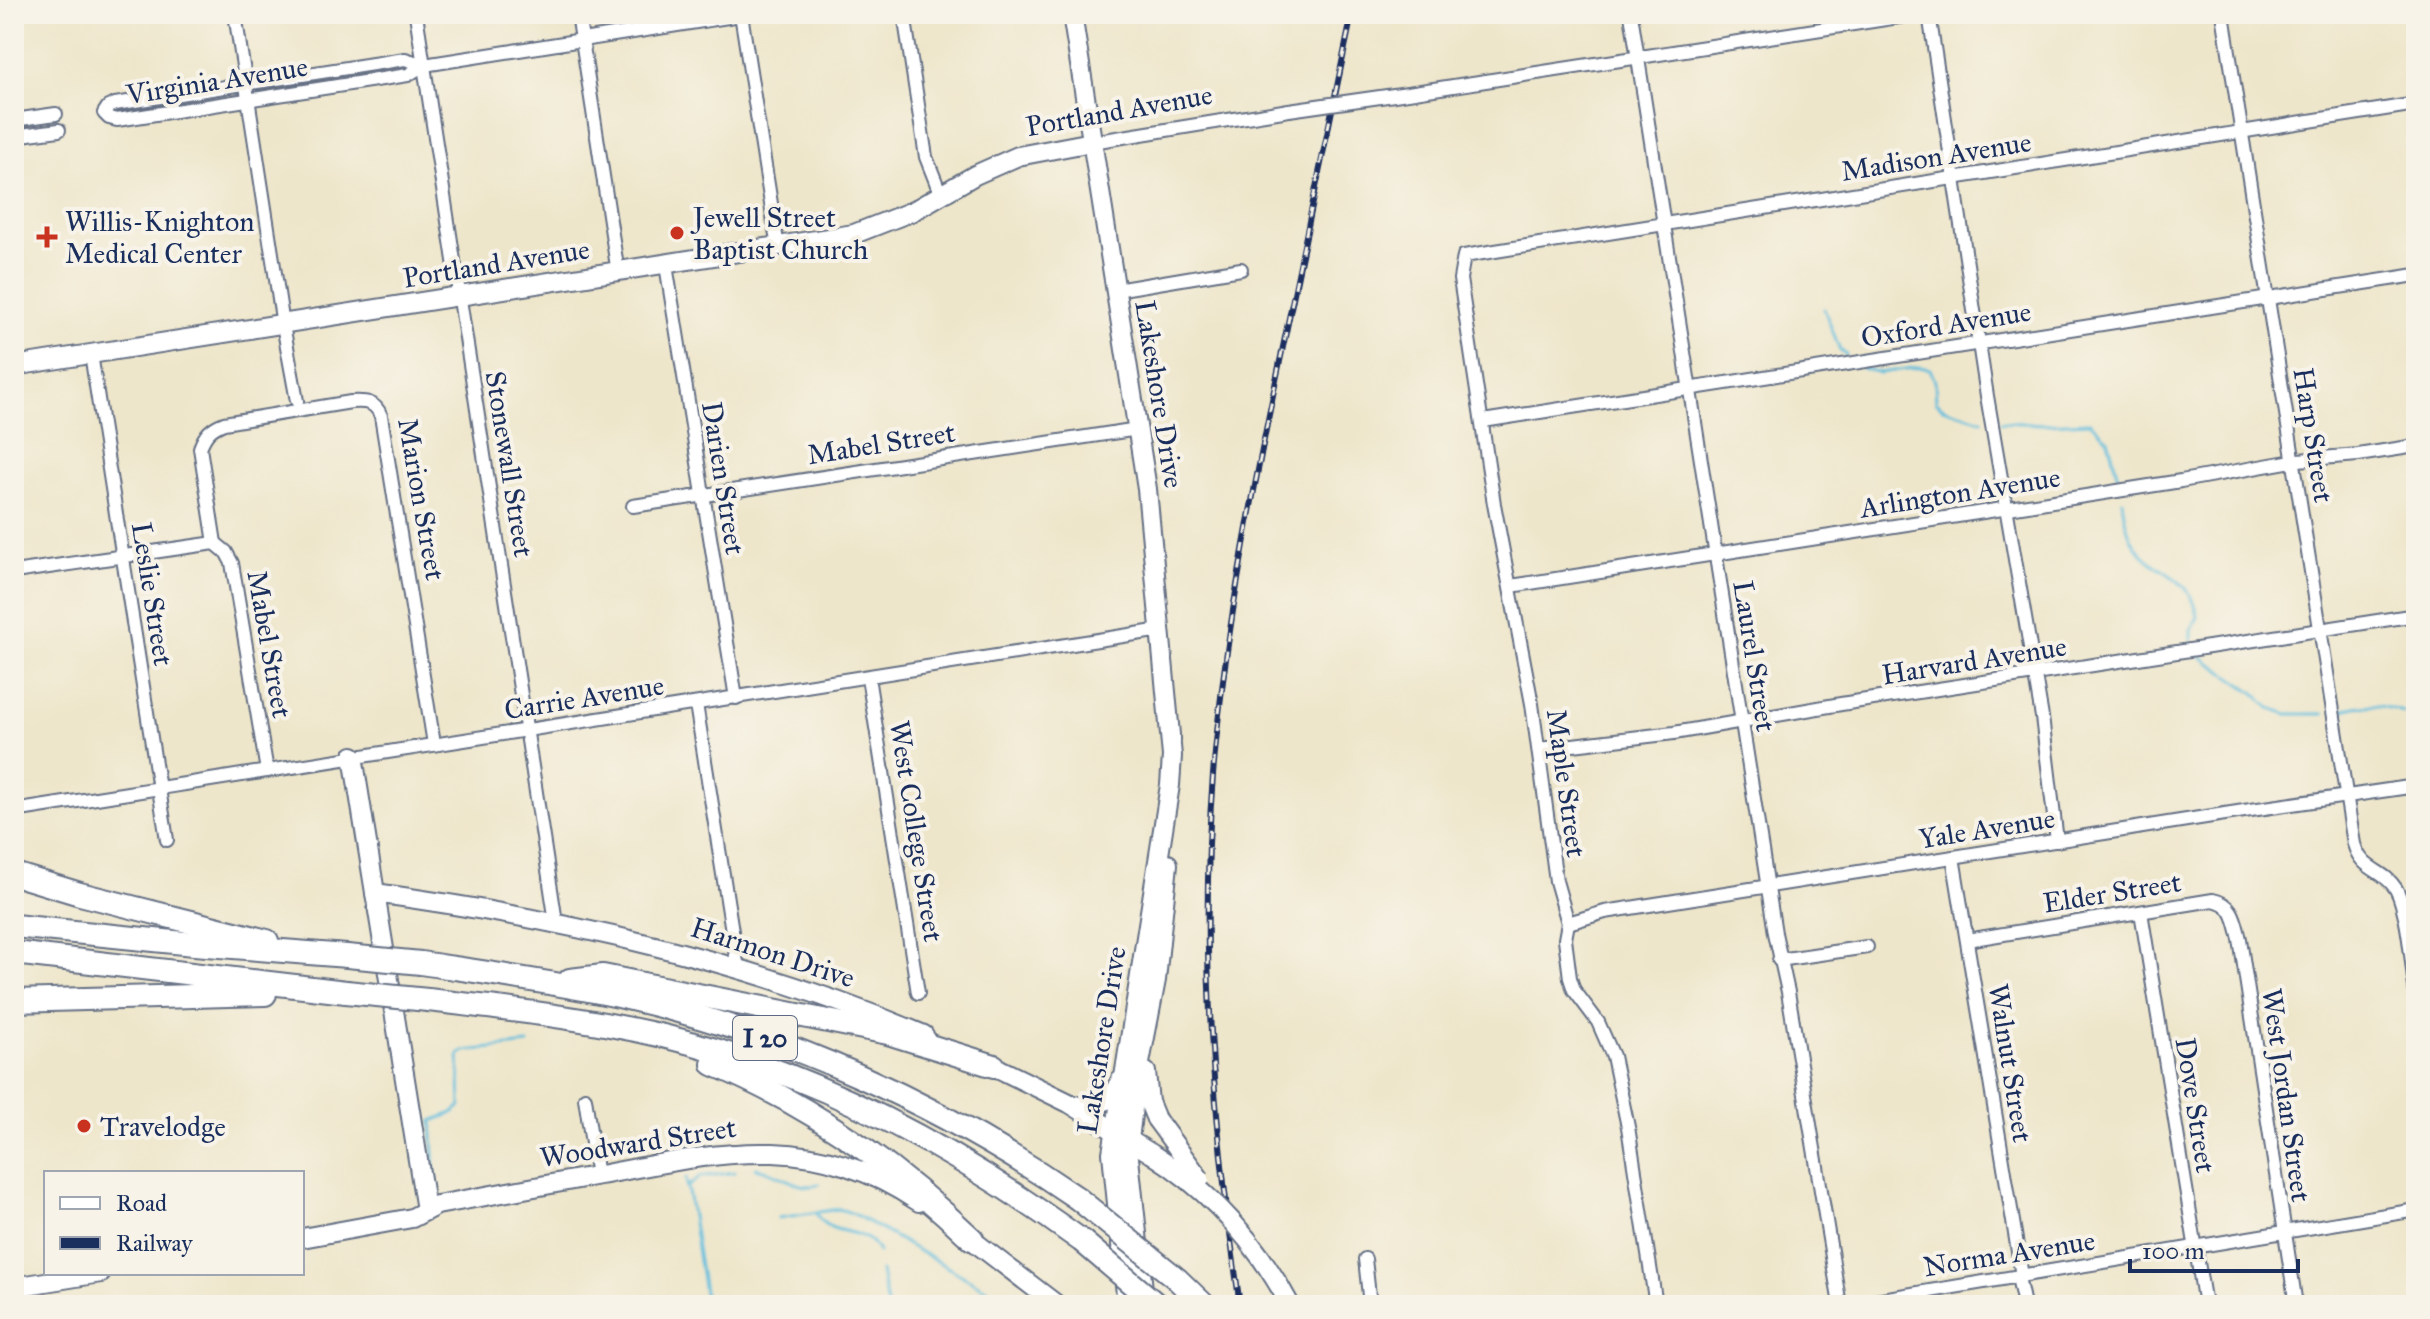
<svg xmlns="http://www.w3.org/2000/svg" width="2430" height="1319" viewBox="0 0 2430 1319" font-family="'IM FELL Great Primer',serif">
	<style>
		.lines { fill: none; stroke-linecap: round; stroke-linejoin: round }
		.stream { stroke: #5ebddd; stroke-width: 3 }
		.street-casing { stroke: #656f84; stroke-width: 16 }
		.secondary-casing { stroke: #656f84; stroke-width: 22 }
		.highway-casing { stroke: #656f84; stroke-width: 26 }
		.street { stroke: #fff; stroke-width: 12 }
		.secondary { stroke: #fff; stroke-width: 18 }
		.highway { stroke: #fff; stroke-width: 22 }
		.rail-casing { stroke: #1b2f5e; stroke-width: 6 }
		.rail { stroke: #f7f3e8; stroke-width: 3; stroke-dasharray: 9; stroke-linecap: butt }
		.street-bridge-casing { stroke: #656f84; stroke-width: 16; stroke-linecap: butt }
		.secondary-bridge-casing { stroke: #656f84; stroke-width: 22; stroke-linecap: butt }
		.highway-bridge-casing { stroke: #656f84; stroke-width: 26; stroke-linecap: butt }
		.street-bridge { stroke: #fff; stroke-width: 12 }
		.secondary-bridge { stroke: #fff; stroke-width: 18 }
		.highway-bridge { stroke: #fff; stroke-width: 22 }
		.poi-dot { fill: #c8321e; stroke: #f7f3e8; stroke-width: 3 }
		.labels { text-anchor: middle; stroke-width: 8; stroke-linejoin: round; paint-order: stroke }
		.shield { fill: #f7f3e8; stroke: #5d6a87; stroke-width: 2 }
		.shield-label { font-size: 26px; font-weight: bold; fill: #1b2f5e }
		.street-label { font-size: 28px; fill: #1b2f5e; stroke: #f7f3e8 }
		.poi-label { font-size: 28px; fill: #1b2f5e; stroke: #f7f3e8; text-anchor: start }
	</style>
	<rect width="100%" height="100%" fill="#f7f3e8"/>
	<filter id="ink" filterUnits="userSpaceOnUse"><feTurbulence type="fractalNoise" baseFrequency=".0125" numOctaves="2"/><feDisplacementMap in="SourceGraphic" scale="16" xChannelSelector="R" yChannelSelector="G"/><feConvolveMatrix kernelMatrix="1 2 1 2 8 2 1 2 1" color-interpolation-filters="sRGB"/></filter>
	<filter id="wash" filterUnits="userSpaceOnUse"><feTurbulence type="fractalNoise" baseFrequency=".006" numOctaves="4" result="noise"/><feDisplacementMap in="SourceGraphic" scale="32" xChannelSelector="R" yChannelSelector="G"/><feGaussianBlur stdDeviation="1.8" result="paint"/><feColorMatrix in="noise" values="0 0 0 0 0 0 0 0 0 0 0 0 0 0 0 0 0 1.4 0 .05"/><feComposite in="paint" operator="in"/></filter>
	<g filter="url(#wash)">
		<rect width="100%" height="100%" fill="#eee6ca"/>
		<g class="lines">
			<g class="stream">
				<polyline points="1824,309 1840,350 1846,355"/>
				<polyline points="1862,368 1880,373 1919,367 1930,369 1935,381 1936,402 1943,408 1982,420"/>
				<polyline points="2001,422 2044,424 2090,422 2108,439 2119,481"/>
				<path d="M2122,500c2,17 5,34 15,48 22,29 54,26 61,69l-7,13v10"/>
				<polyline points="2199,655 2253,692 2270,708 2288,714 2324,714"/>
				<path d="M2340,711c32,-10 45,-5 76,5"/>
				<path d="M756,1168c21,3 45,25 64,16"/>
				<polyline points="686,1178 706,1305"/>
				<polyline points="687,1187 700,1177 735,1172"/>
				<polyline points="436,1193 432,1121 453,1113 461,1106 459,1055 465,1051 528,1044"/>
				<path d="M816,1212c10,28 50,11 62,40"/>
				<polyline points="778,1218 839,1209 854,1214 998,1296"/>
				<polyline points="881,1271 887,1305"/>
			</g>
		</g>
	</g>
	<g filter="url(#ink)">
		<g class="lines">
			<g class="street-casing">
				<g id="street">
					<polyline points="235,14 283,325 297,401"/>
					<polyline points="416,14 556,922"/>
					<polyline points="578,14 618,273"/>
					<polyline points="741,14 778,248"/>
					<polyline points="904,14 926,157 941,195"/>
					<polyline points="1631,14 1775,933 1788,992 1840,1305"/>
					<polyline points="1929,14 1987,396 2042,717 2057,841"/>
					<path d="M2223,14l131,830c8,28 29,24 42,45 12,21 16,79 20,105"/>
					<polyline points="424,65 405,59 115,104 108,107 104,113 109,118 117,120 408,75 424,65 747,14"/>
					<polyline points="1408,93 1918,14"/>
					<polyline points="14,120 56,114"/>
					<polyline points="14,136 59,130"/>
					<polyline points="1092,142 1289,110"/>
					<polyline points="666,265 736,698"/>
					<polyline points="1116,290 1241,269"/>
					<polyline points="91,354 167,840"/>
					<polyline points="1483,421 2416,275"/>
					<polyline points="633,506 1138,429"/>
					<path d="M215,543l-15,-95c5,-14 11,-20 24,-25l127,-21c14,-1 24,-1 30,14l53,328"/>
					<polyline points="14,572 215,543 226,552 232,563 267,771"/>
					<polyline points="1511,586 2181,481 2298,460 2358,455 2416,446"/>
					<polyline points="868,677 918,993"/>
					<polyline points="696,704 738,969"/>
					<polyline points="1539,749 1674,733 1841,704 2416,615"/>
					<polyline points="14,811 1161,630"/>
					<polyline points="1953,857 2022,1276"/>
					<polyline points="2141,912 2205,1305"/>
					<polyline points="1568,923 1605,912 2244,811 2416,786"/>
					<path d="M1967,940l246,-40c21,4 22,20 27,39l56,366"/>
					<polyline points="1779,960 1867,947"/>
					<polyline points="585,1098 597,1176"/>
					<polyline points="1365,1259 1370,1305"/>
					<polyline points="2018,1277 2024,1305"/>
					<polyline points="1656,1305 1628,1127 1613,1056 1598,1022 1574,990 1570,978 1565,939 1568,923 1556,881 1532,704 1494,504 1460,279 1464,256 2416,104"/>
					<polyline points="1846,1305 2416,1210"/>
				</g>
			</g>
			<g class="secondary-casing">
				<g id="secondary">
					<polyline points="1072,14 1147,489 1172,756 1170,785 1112,1153 1127,1305"/>
					<polyline points="14,366 854,234 913,211 975,175 1018,156 1092,142"/>
					<polyline points="353,756 426,1210"/>
					<path d="M375,893c189,26 374,68 549,142"/>
					<polyline points="981,1060 1069,1103 1152,1154"/>
					<polyline points="1146,1072 1149,1102 1156,1119"/>
					<path d="M1074,1105c23,5 37,-4 46,-24"/>
					<polyline points="963,1233 1057,1305"/>
					<path d="M302,1238l110,-20 25,-13c54,-10 109,-20 163,-30 118,-22 211,-46 319,27"/>
					<polyline points="14,1287 101,1273"/>
					<polyline points="1144,1299 1128,1149 1135,1089 1156,980 1168,864"/>
				</g>
			</g>
			<g class="highway-casing">
				<g id="highway">
					<polyline points="14,874 80,894 267,941"/>
					<polyline points="14,926 194,944 347,956"/>
					<polyline points="14,953 346,992"/>
					<path d="M421,963c66,10 132,19 198,33 164,37 320,107 458,202"/>
					<polyline points="570,980 603,976 888,1033 994,1066"/>
					<path d="M428,1000c79,9 158,18 235,36 153,36 293,113 419,205"/>
					<polyline points="14,1001 265,994"/>
					<path d="M713,1064c96,40 184,103 259,175"/>
				</g>
			</g>
			<use href="#street" class="street"/>
			<use href="#secondary" class="secondary"/>
			<use href="#highway" class="highway"/>
			<g class="rail-casing">
				<path id="rail" d="M1240,1305c-26,-175 -41,-352 -27,-530 12,-146 41,-290 71,-433 22,-110 45,-219 68,-328"/>
			</g>
			<use href="#rail" class="rail"/>
			<g class="street-bridge-casing">
				<polyline id="street-bridge" points="1289,110 1408,93"/>
			</g>
			<g class="secondary-bridge-casing">
				<g id="secondary-bridge">
					<polyline points="1156,1119 1200,1179"/>
					<path d="M1152,1154c60,38 105,89 138,151"/>
				</g>
			</g>
			<g class="highway-bridge-casing">
				<g id="highway-bridge">
					<polyline points="347,956 421,963"/>
					<polyline points="346,992 428,1000"/>
					<polyline points="1077,1198 1177,1279 1204,1305"/>
					<polyline points="1082,1241 1157,1305"/>
				</g>
			</g>
			<use href="#street-bridge" class="street-bridge"/>
			<use href="#secondary-bridge" class="secondary-bridge"/>
			<use href="#highway-bridge" class="highway-bridge"/>
		</g>
	</g>
	<g class="poi-dot">
		<circle cx="677" cy="233" r="8"/>
		<path d="M43 225h8v8h8v8h-8v8h-8v-8h-8v-8h8z"/>
		<circle cx="84" cy="1126" r="8"/>
	</g>
	<g class="labels">
		<rect class="shield" x="733" y="1016" width="64" height="44" rx="6"/>
		<g class="shield-label">
			<text x="765" y="1047">I 20</text>
		</g>
		<g class="street-label">
			<text transform="translate(217 80) rotate(-9)" y="10">Virginia Avenue</text>
			<text transform="translate(1119 110) rotate(-10)" y="10">Portland Avenue</text>
			<text transform="translate(1936 156) rotate(-9)" y="10">Madison Avenue</text>
			<text transform="translate(496 263) rotate(-9)" y="10">Portland Avenue</text>
			<text transform="translate(1946 324) rotate(-9)" y="10">Oxford Avenue</text>
			<text transform="translate(1160 394) rotate(81)" y="10">Lakeshore Drive</text>
			<text transform="translate(2314 435) rotate(81)" y="10">Harp Street</text>
			<text transform="translate(881 443) rotate(-9)" y="10">Mabel Street</text>
			<text transform="translate(510 464) rotate(81)" y="10">Stonewall Street</text>
			<text transform="translate(724 478) rotate(81)" y="10">Darien Street</text>
			<text transform="translate(1960 492) rotate(-9)" y="10">Arlington Avenue</text>
			<text transform="translate(422 499) rotate(80)" y="10">Marion Street</text>
			<text transform="translate(153 594) rotate(81)" y="10">Leslie Street</text>
			<text transform="translate(270 644) rotate(80)" y="10">Mabel Street</text>
			<text transform="translate(1755 656) rotate(81)" y="10">Laurel Street</text>
			<text transform="translate(1974 660) rotate(-9)" y="10">Harvard Avenue</text>
			<text transform="translate(584 697) rotate(-9)" y="10">Carrie Avenue</text>
			<text transform="translate(1567 783) rotate(82)" y="10">Maple Street</text>
			<text transform="translate(1987 828) rotate(-9)" y="10">Yale Avenue</text>
			<text transform="translate(917 831) rotate(81)" y="10">West College Street</text>
			<text transform="translate(2112 892) rotate(-9)" y="10">Elder Street</text>
			<text transform="translate(773 952) rotate(18)" y="10">Harmon Drive</text>
			<text transform="translate(1101 1040) rotate(-81)" y="10">Lakeshore Drive</text>
			<text transform="translate(2011 1063) rotate(81)" y="10">Walnut Street</text>
			<text transform="translate(2287 1095) rotate(82)" y="10">West Jordan Street</text>
			<text transform="translate(2196 1105) rotate(81)" y="10">Dove Street</text>
			<text transform="translate(638 1142) rotate(-9)" y="10">Woodward Street</text>
			<text transform="translate(2009 1253) rotate(-9)" y="10">Norma Avenue</text>
		</g>
		<g class="poi-label">
			<text x="693" y="227">Jewell Street<tspan x="693" dy="32">Baptist Church</tspan></text>
			<text x="65" y="231">Willis-Knighton<tspan x="65" dy="32">Medical Center</tspan></text>
			<text x="100" y="1136">Travelodge</text>
		</g>
	</g>
	<rect width="2430" height="1319" fill="none" stroke="#f7f3e8" stroke-width="48"/>
	<rect x="44" y="1171" width="260" height="104" fill="#f7f3e8" stroke="#9fa5b1" stroke-width="2"/>
	<rect x="60" y="1197" width="40" height="12" fill="#ffffff" stroke="#9fa5b1" stroke-width="2"/>
	<text x="116" y="1211" font-size="24" fill="#1b2f5e">Road</text>
	<rect x="60" y="1237" width="40" height="12" fill="#1b2f5e" stroke="#9fa5b1" stroke-width="2"/>
	<text x="116" y="1251" font-size="24" fill="#1b2f5e">Railway</text>
	<path d="M2130 1259v12h168v-12" fill="none" stroke="#1b2f5e" stroke-width="4"/>
	<text x="2142" y="1259" font-size="24" fill="#1b2f5e" stroke="#f7f3e8" stroke-width="6" paint-order="stroke">100 m</text>
</svg>
